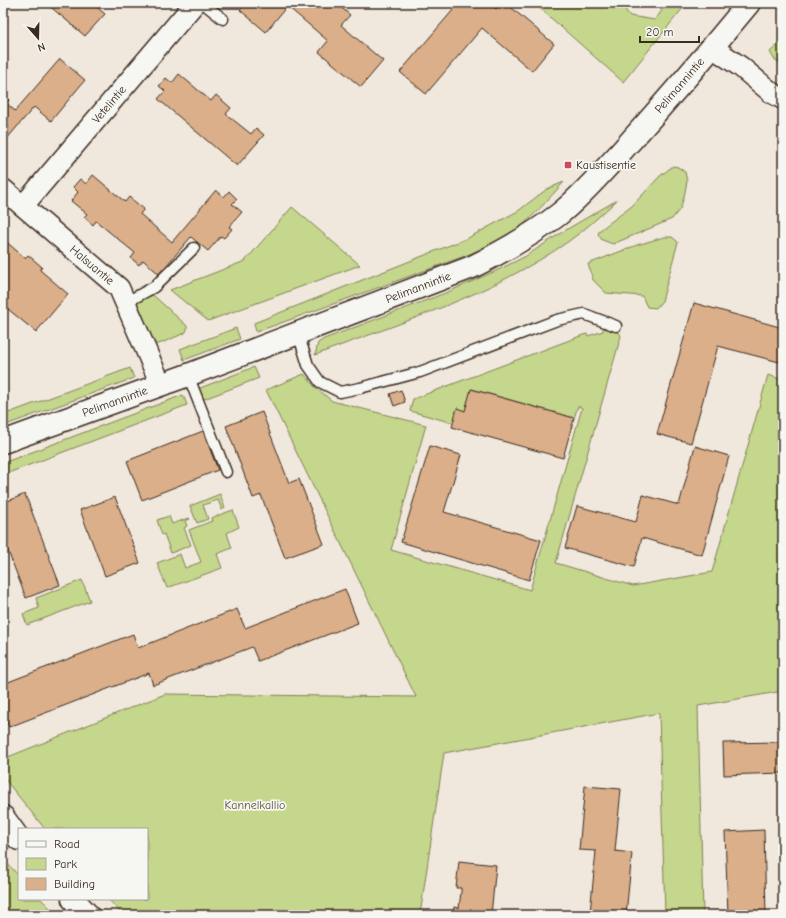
<svg xmlns="http://www.w3.org/2000/svg" width="786" height="918" viewBox="0 0 786 918" font-family="'Comic Neue',sans-serif">
	<style>
		.green { fill: #c4d78c; stroke: #808055 }
		.building { fill: #daaf8a; stroke: #3b2a1e }
		.lines { fill: none; stroke-linecap: round; stroke-linejoin: round }
		.service-casing { stroke: #3b2a1e; stroke-width: 13 }
		.minor-casing { stroke: #3b2a1e; stroke-width: 23 }
		.tertiary-casing { stroke: #3b2a1e; stroke-width: 25 }
		.secondary-casing { stroke: #3b2a1e; stroke-width: 25 }
		.service { stroke: #f6f6f2; stroke-width: 10 }
		.minor { stroke: #f6f6f2; stroke-width: 20 }
		.tertiary { stroke: #f6f6f2; stroke-width: 22 }
		.secondary { stroke: #f6f6f2; stroke-width: 22 }
		.rail-casing { stroke: #3b2a1e; stroke-width: 4.5 }
		.rail { stroke: #f6f6f2; stroke-width: 3; stroke-dasharray: 9; stroke-linecap: butt }
		.poi-dot { fill: #d1495b; stroke: #f6f6f2; stroke-width: 1.5 }
		.labels { text-anchor: middle; stroke-width: 3.5; stroke-linejoin: round; paint-order: stroke }
		.street-label { font-size: 12px; fill: #3b2a1e; stroke: #f6f6f2 }
		.poi-label { font-size: 12px; fill: #3b2a1e; stroke: #f6f6f2; text-anchor: start }
		.park-label { font-size: 12px; fill: #5d553a; stroke: #f6f6f2 }
	</style>
	<rect width="100%" height="100%" fill="#f0e8dd"/>
	<filter id="ink" filterUnits="userSpaceOnUse"><feTurbulence type="fractalNoise" baseFrequency=".025" numOctaves="2"/><feDisplacementMap in="SourceGraphic" scale="8" xChannelSelector="R" yChannelSelector="G"/><feConvolveMatrix kernelMatrix="1 2 1 2 8 2 1 2 1" color-interpolation-filters="sRGB"/></filter>
	<g filter="url(#ink)">
		<g class="green">
			<polygon points="534,3 620,3 630,16 655,20 665,6 662,3 687,3 623,82"/>
			<polygon points="783,40 783,65 774,59 770,52"/>
			<polygon points="673,166 678,167 685,172 687,181 684,197 680,209 672,219 613,244 602,240 598,234 600,230 632,206 660,176"/>
			<path d="M564,182c-15,16 -30,35 -49,49 -14,11 -33,17 -50,25l-209,76 -2,-9 214,-85 50,-27 29,-22z"/>
			<path d="M617,200c-15,14 -31,29 -48,41 -77,54 -167,81 -254,114l3,-12 6,-4 124,-47 52,-23 26,-13 38,-25z"/>
			<polygon points="292,207 360,265 208,321 170,290 245,261"/>
			<polygon points="664,237 672,237 678,242 662,301 656,308 647,307 642,296 606,293 593,280 588,264 637,245"/>
			<polygon points="153,295 187,326 187,330 185,333 159,344 153,344 134,302"/>
			<polygon points="604,322 616,326 621,336 556,563 633,586 712,572 768,375 783,380 783,691 698,706 703,915 665,915 659,713 444,753 420,915 123,915 108,899 147,899 147,829 45,829 3,777 3,759 165,694 416,697 266,390 304,374 315,387 332,401 426,425 391,550 530,590 582,408 578,406 574,418 472,389 465,411 457,408 453,423 410,411 413,399 583,335 587,334 588,336 603,331"/>
			<polygon points="236,328 240,339 184,360 180,349"/>
			<polygon points="254,367 259,378 199,401 195,390"/>
			<polygon points="130,368 134,378 3,426 3,415"/>
			<polygon points="183,395 187,405 3,475 3,463"/>
			<polygon points="220,494 225,508 222,510 218,500 203,505 208,519 197,523 190,506"/>
			<polygon points="233,510 239,527 227,533 232,548 217,554 222,568 167,588 157,563 180,554 185,568 201,562 189,530 212,521 211,518"/>
			<polygon points="169,516 172,524 189,518 190,519 185,521 187,526 184,528 191,545 171,553 164,534 162,535 157,520"/>
			<polygon points="82,580 90,601 27,625 23,614 39,608 36,598"/>
			<polygon points="3,859 19,876 19,899 41,899 57,915 3,915"/>
		</g>
		<g class="building">
			<polygon points="46,3 92,3 105,14 85,36"/>
			<polygon points="246,3 336,3 350,15 341,25 383,61 361,87 319,52 328,41 287,6 266,32 240,10"/>
			<polygon points="459,3 489,3 496,9 502,3 506,3 554,44 532,71 482,28 426,94 400,72"/>
			<polygon points="60,59 85,80 51,121 34,107 5,141 3,140 3,95 9,100 6,103 15,111"/>
			<polygon points="179,74 211,101 216,95 231,108 226,114 251,134 256,128 264,135 237,166 158,99 165,91 159,86 166,78 172,83"/>
			<polygon points="93,175 125,202 129,197 144,209 140,214 172,242 216,190 224,197 229,191 237,199 232,204 242,212 229,227 232,229 224,238 221,236 208,251 191,237 159,274 143,260 139,265 131,258 135,253 96,221 93,225 84,217 87,214 71,201 78,192 73,187 80,179 86,184"/>
			<polygon points="3,239 25,258 28,255 42,267 40,270 68,294 36,332 3,305"/>
			<polygon points="694,303 783,328 783,363 718,346 691,443 657,434"/>
			<polygon points="471,389 574,418 563,458 452,427 457,408 465,411"/>
			<polygon points="401,390 405,402 394,406 390,394"/>
			<polygon points="262,412 289,483 299,479 324,544 285,558 261,495 253,498 226,426"/>
			<polygon points="203,431 218,470 142,500 127,461"/>
			<polygon points="430,446 461,455 444,512 541,540 529,580 401,542"/>
			<polygon points="695,446 729,456 702,555 642,538 634,567 565,548 577,506 636,522 643,495 679,505"/>
			<polygon points="25,494 60,585 26,598 3,538 3,503"/>
			<polygon points="115,497 140,563 105,576 80,510"/>
			<polygon points="345,589 358,623 258,661 252,647 153,685 149,673 9,727 3,712 3,684 133,634 138,648 237,609 245,628"/>
			<polygon points="783,742 783,773 724,775 723,743"/>
			<polygon points="585,786 621,789 615,851 632,853 626,915 590,913 596,851 579,850"/>
			<polygon points="764,830 766,915 728,915 725,832"/>
			<polygon points="459,861 496,865 491,915 453,915 454,907 459,908 461,892 461,888 456,888"/>
		</g>
		<g class="lines">
			<g class="service-casing">
				<g id="service">
					<polyline points="203,3 223,19"/>
					<polyline points="125,303 154,287 194,248"/>
					<polyline points="298,333 308,365 320,382 340,392 360,388 420,372 557,320 584,314 616,326"/>
					<polyline points="188,375 226,472"/>
				</g>
			</g>
			<g class="minor-casing">
				<g id="minor">
					<polyline points="712,47 741,67 772,93 783,99"/>
					<path id="s1" d="M3,189l116,99 42,97"/>
					<path id="s2" d="M23,206l172,-203"/>
				</g>
			</g>
			<g class="tertiary-casing">
				<g id="tertiary">
					<path id="s3" d="M3,442l185,-67 284,-108c30,-15 59,-31 86,-52 22,-17 43,-42 62,-62 44,-49 87,-99 129,-150"/>
				</g>
			</g>
			<g class="secondary-casing">
				<g id="secondary">
					<polyline points="3,817 19,839"/>
					<polyline points="73,899 88,915"/>
				</g>
			</g>
			<use href="#service" class="service"/>
			<use href="#minor" class="minor"/>
			<use href="#tertiary" class="tertiary"/>
			<use href="#secondary" class="secondary"/>
			<g class="rail-casing">
				<polyline id="rail" points="777,3 783,6"/>
			</g>
			<use href="#rail" class="rail"/>
		</g>
	</g>
	<rect class="poi-dot" x="564" y="161" width="8" height="8" rx="2"/>
	<g class="labels">
		<g class="street-label">
			<text dy="4" stroke="none"><textPath href="#s3" startOffset="779">Pelimannintie</textPath></text>
			<text dy="4" stroke="none"><textPath href="#s2" startOffset="133">Vetelintie</textPath></text>
			<text dy="4" stroke="none"><textPath href="#s1" startOffset="117">Halsuantie</textPath></text>
			<text dy="4" stroke="none"><textPath href="#s3" startOffset="443">Pelimannintie</textPath></text>
			<text dy="4" stroke="none"><textPath href="#s3" startOffset="119">Pelimannintie</textPath></text>
		</g>
		<g class="poi-label">
			<text x="576" y="169">Kaustisentie</text>
		</g>
		<g class="park-label">
			<text x="255" y="809">Kannelkallio</text>
		</g>
	</g>
	<rect width="786" height="918" fill="none" stroke="#f6f6f2" stroke-width="16"/>
	<rect x="8" y="8" width="770" height="902" fill="none" stroke="#3b2a1e" stroke-width="1.5" filter="url(#ink)"/>
	<rect x="18" y="828" width="130" height="72" fill="#f6f6f2" stroke="#aba49d"/>
	<rect x="26" y="841" width="20" height="6" fill="#f6f6f2" stroke="#aba49d"/>
	<text x="54" y="848" font-size="12" fill="#3b2a1e">Road</text>
	<rect x="26" y="858" width="20" height="12" fill="#c4d78c" stroke="#aba49d"/>
	<text x="54" y="868" font-size="12" fill="#3b2a1e">Park</text>
	<rect x="26" y="878" width="20" height="12" fill="#daaf8a" stroke="#aba49d"/>
	<text x="54" y="888" font-size="12" fill="#3b2a1e">Building</text>
	<g transform="translate(38 38) rotate(160)" stroke="#f6f6f2" stroke-width="3" paint-order="stroke">
	<path d="M0-3L7 15L0 10L-7 15Z" fill="#3b2a1e"/>
	<text y="-6" font-size="11" font-weight="bold" text-anchor="middle" fill="#3b2a1e">N</text>
	</g>
	<path d="M640 36v6h59v-6" fill="none" stroke="#3b2a1e" stroke-width="2"/>
	<text x="646" y="36" font-size="12" fill="#3b2a1e" stroke="#f6f6f2" stroke-width="3" paint-order="stroke">20 m</text>
</svg>
